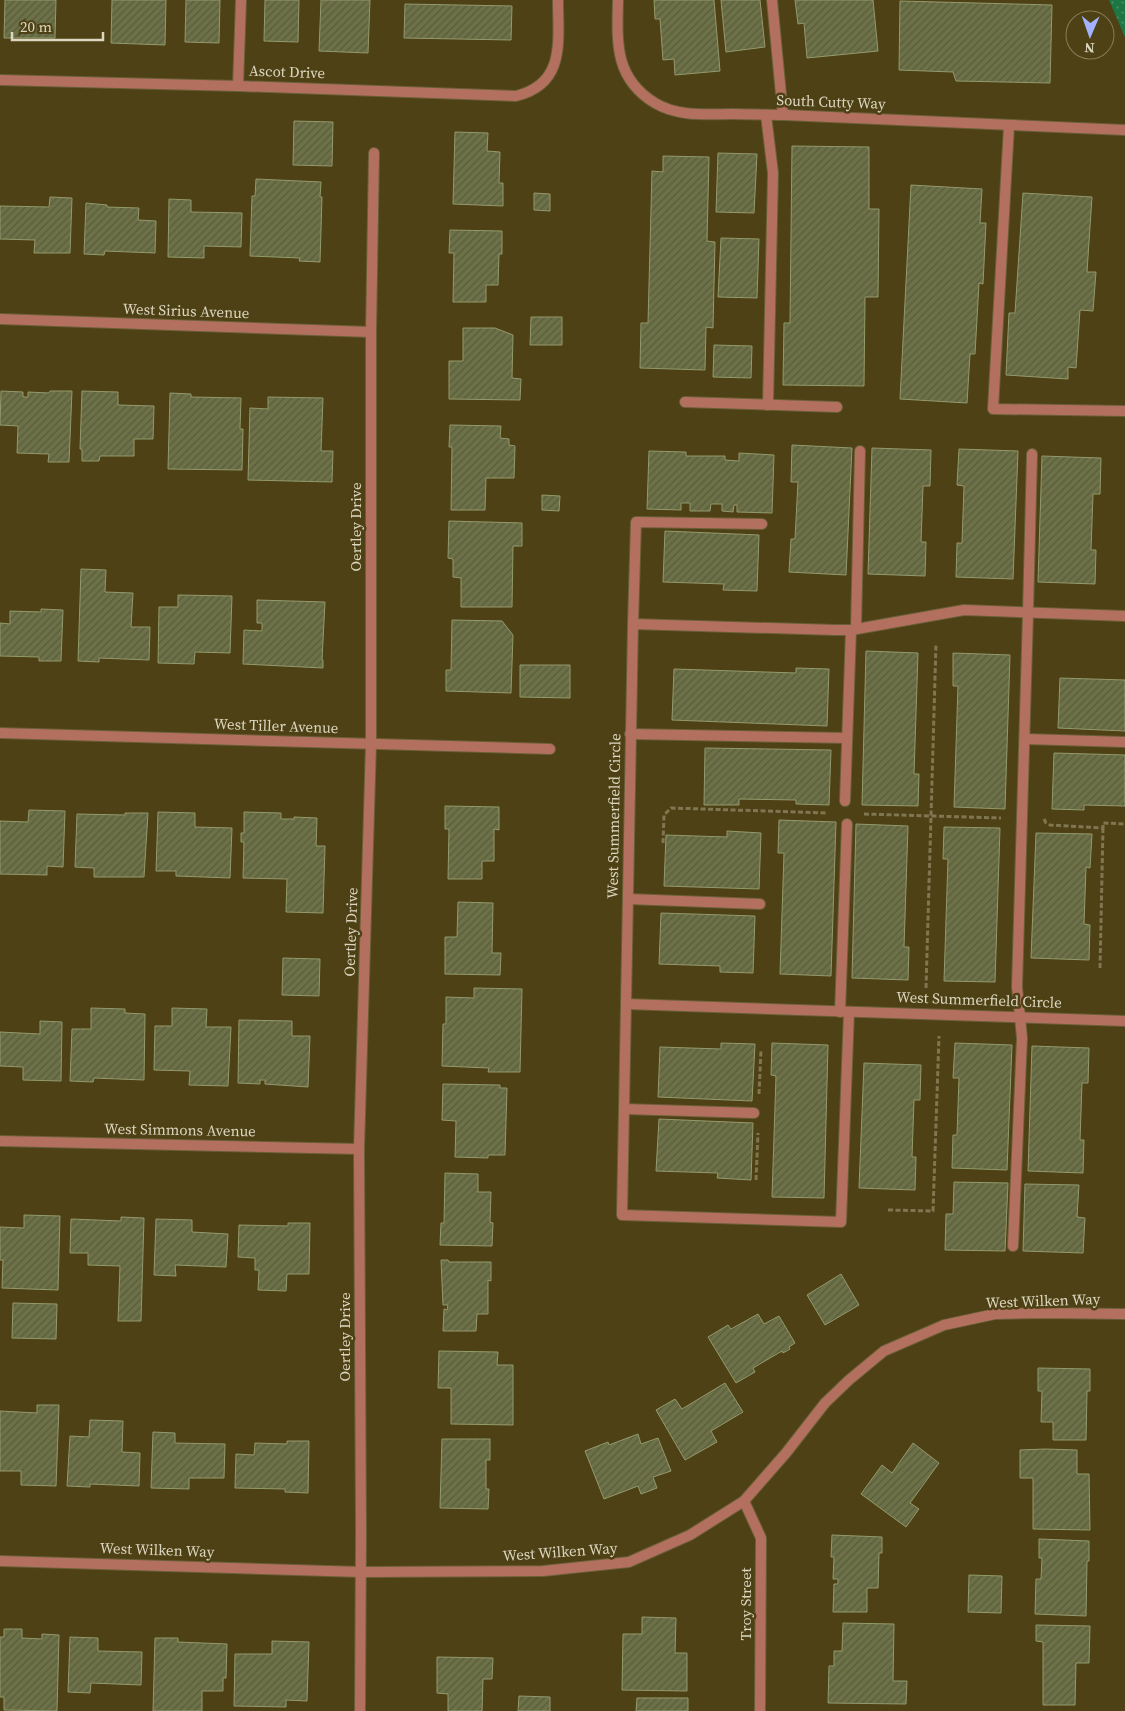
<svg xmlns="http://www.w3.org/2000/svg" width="1125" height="1711" viewBox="0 0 1125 1711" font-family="'Source Serif 4',serif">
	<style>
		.grass { fill: url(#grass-dots) }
		.building { fill: url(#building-hatch); stroke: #949a6d }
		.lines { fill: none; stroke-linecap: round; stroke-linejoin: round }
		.lane-casing { stroke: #6a5f37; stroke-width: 12 }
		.street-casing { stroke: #6a5f37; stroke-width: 12 }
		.path { stroke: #807652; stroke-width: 3; stroke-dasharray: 5 2.5; stroke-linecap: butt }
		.lane { stroke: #b4705f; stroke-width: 10 }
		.street { stroke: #b4705f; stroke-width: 10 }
		.labels { text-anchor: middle; stroke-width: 5; stroke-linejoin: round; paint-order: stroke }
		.street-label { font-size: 15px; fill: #dcd6bf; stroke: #4d4115 }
	</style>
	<defs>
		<pattern id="grass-dots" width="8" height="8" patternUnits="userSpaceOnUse" patternTransform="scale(1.25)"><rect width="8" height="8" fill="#1c7745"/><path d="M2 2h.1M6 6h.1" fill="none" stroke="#479066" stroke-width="1.8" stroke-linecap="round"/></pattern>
		<pattern id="building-hatch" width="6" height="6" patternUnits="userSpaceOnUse" patternTransform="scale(1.25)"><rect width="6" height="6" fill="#6c7146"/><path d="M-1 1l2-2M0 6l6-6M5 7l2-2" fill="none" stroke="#595b40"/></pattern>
	</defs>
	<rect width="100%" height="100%" fill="#4d4115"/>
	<polygon class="grass" points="1109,0 1125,0 1125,37"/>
	<g class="building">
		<polygon points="5,0 56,0 55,38 4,38"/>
		<polygon points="112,0 166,0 165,45 111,43"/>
		<polygon points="186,0 220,0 219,43 185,42"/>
		<polygon points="265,0 299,0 298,42 264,41"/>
		<polygon points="321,0 370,0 368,53 319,51"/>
		<polygon points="654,0 714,0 720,71 675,75 674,59 663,60 660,19 655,19"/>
		<polygon points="721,0 760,0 765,47 726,52"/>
		<polygon points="795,0 873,0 878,51 807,58 804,23 798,24"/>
		<polygon points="900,1 1052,5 1050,83 956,81 953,72 899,70"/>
		<polygon points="405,4 512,6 511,40 404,38"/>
		<polygon points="294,121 333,122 332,166 293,165"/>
		<polygon points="455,132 488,133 487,151 500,152 499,183 503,183 503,206 453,204"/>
		<polygon points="792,146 869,147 869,209 879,209 878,297 865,297 864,386 783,385 784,323 790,323"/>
		<polygon points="718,153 757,154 754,213 716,212"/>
		<polygon points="663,156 709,157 707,241 715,242 713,328 706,327 705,370 640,368 641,323 648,323 652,171 663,172"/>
		<polygon points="256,179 321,182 320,197 322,197 320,262 299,261 300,258 250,256 252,196 255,196"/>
		<polygon points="911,185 982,189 980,223 986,223 983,284 979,283 975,354 970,354 967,403 900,399"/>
		<polygon points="534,193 550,194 550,211 534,210"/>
		<polygon points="1023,193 1092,197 1087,272 1096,272 1093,311 1080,310 1076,368 1068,367 1068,379 1006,375 1009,313 1015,313"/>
		<polygon points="50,197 72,198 70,253 34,253 35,240 0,239 0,206 49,207"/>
		<polygon points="169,199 191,200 191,212 242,213 241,247 204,246 204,258 168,257"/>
		<polygon points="86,203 107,205 107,207 139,208 138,220 156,221 155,253 105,251 104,255 84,254"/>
		<polygon points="450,230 502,231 502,254 499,254 498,285 486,285 486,302 453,302 454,253 449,253"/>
		<polygon points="721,238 759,239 757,298 718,297"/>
		<polygon points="531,317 562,317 562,345 530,345"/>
		<polygon points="463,328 495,328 513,335 512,378 521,379 520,400 449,399 449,361 463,361"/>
		<polygon points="714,345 752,346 751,378 713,377"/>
		<polygon points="1,391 23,392 23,397 28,397 28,392 49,393 50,391 72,391 69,462 48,462 49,454 17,453 18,426 0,425"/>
		<polygon points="82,391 118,392 118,405 154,406 153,439 134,439 134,456 100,456 99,461 82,461 82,449 80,449"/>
		<polygon points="170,393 191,394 191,397 241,398 240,429 243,429 242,470 168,469"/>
		<polygon points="268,397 323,398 321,451 333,451 332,482 248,480 250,408 268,409"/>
		<polygon points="450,425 501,426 500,438 509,439 509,445 515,446 514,478 486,478 485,510 451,510 452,447 449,447"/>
		<polygon points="792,445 852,448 846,575 789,572 791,539 795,539 798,482 791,482"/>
		<polygon points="872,448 931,450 930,486 923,486 921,542 926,542 925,576 868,574"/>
		<polygon points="959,449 1018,451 1013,579 956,577 957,543 962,543 964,486 957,485"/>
		<polygon points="649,451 686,452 686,456 725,456 725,460 739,461 739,453 774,455 772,513 737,512 737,505 734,505 733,512 722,511 722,504 711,504 710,511 690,511 690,503 681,503 681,510 647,509"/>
		<polygon points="1042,456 1101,458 1100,494 1093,494 1091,550 1096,550 1095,584 1038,582"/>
		<polygon points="542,495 560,496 559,511 542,510"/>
		<polygon points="449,521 522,523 522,546 513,546 512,607 461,607 461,578 453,577 453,559 448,558"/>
		<polygon points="665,531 759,535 757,591 723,590 724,584 663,582"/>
		<polygon points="81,569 106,570 105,592 133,593 131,627 150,627 149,660 99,658 99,662 78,661"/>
		<polygon points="178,595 232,596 230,653 195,652 194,664 158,663 159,607 178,607"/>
		<polygon points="257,600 325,602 322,660 323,660 323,668 243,664 244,630 262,631 262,623 257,623"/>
		<polygon points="41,609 63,610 61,661 39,661 39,657 0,656 0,623 10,624 10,611 41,612"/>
		<polygon points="452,620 502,621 513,635 511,693 446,691 446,670 451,670"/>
		<polygon points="866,651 918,653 914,774 919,774 918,806 862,805"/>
		<polygon points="953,653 1010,655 1005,809 954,807 958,686 953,686"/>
		<polygon points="520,665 570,665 570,698 520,697"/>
		<polygon points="796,668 829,669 827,726 672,720 674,669 796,673"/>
		<polygon points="1060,678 1125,680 1125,731 1058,728"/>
		<polygon points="705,748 831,750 829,805 796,804 796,800 739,799 739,805 704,805"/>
		<polygon points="1054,753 1125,755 1125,806 1084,805 1084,810 1052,809"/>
		<polygon points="445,806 499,807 499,830 494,829 494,861 482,861 482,879 448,879 449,829 445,829"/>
		<polygon points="29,810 65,811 63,867 47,866 47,875 0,874 0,821 28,822"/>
		<polygon points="158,812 195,813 195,827 232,828 230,878 176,876 176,871 156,871"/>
		<polygon points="244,812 281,813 281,819 294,819 294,817 317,818 316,846 325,846 323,913 286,912 287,879 243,878 244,842 241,842 241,833 244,833"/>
		<polygon points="125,813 148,813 144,877 94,877 94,868 75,867 77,814 125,815"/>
		<polygon points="779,820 836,822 831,976 780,974 784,853 778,853"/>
		<polygon points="856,824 908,826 904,947 909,947 908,980 852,978"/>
		<polygon points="944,827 1000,828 995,982 944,981 948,859 943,859"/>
		<polygon points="727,831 761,833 759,889 664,886 666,835 727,837"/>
		<polygon points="1036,833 1092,834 1090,868 1086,867 1084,924 1090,925 1089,960 1031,958"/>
		<polygon points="458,902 493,903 492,953 501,953 500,975 445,974 445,937 457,937"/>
		<polygon points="661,913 755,916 753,973 720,972 720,966 659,964"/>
		<polygon points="283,958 320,959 319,996 282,995"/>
		<polygon points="474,988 522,989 520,1072 488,1072 489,1068 442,1066 443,1024 446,1024 446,997 474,998"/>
		<polygon points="91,1008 125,1009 125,1013 145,1014 144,1080 94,1078 93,1082 70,1081 72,1029 91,1029"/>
		<polygon points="172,1008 207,1009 206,1027 231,1027 228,1086 189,1085 190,1071 154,1070 155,1026 172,1026"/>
		<polygon points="239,1020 292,1021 292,1036 310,1036 308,1087 265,1084 265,1080 260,1080 260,1084 238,1083"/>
		<polygon points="40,1021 62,1022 61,1081 23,1080 23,1067 0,1066 0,1032 40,1034"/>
		<polygon points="721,1043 755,1044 752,1101 658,1097 660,1047 721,1049"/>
		<polygon points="772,1043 828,1045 824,1198 772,1197 776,1076 771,1075"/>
		<polygon points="955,1043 1012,1045 1007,1170 952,1168 953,1135 957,1135 959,1078 953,1078"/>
		<polygon points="1032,1046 1089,1048 1088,1083 1082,1083 1080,1140 1084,1140 1083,1173 1028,1171"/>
		<polygon points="864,1063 921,1065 920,1100 914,1100 912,1157 916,1157 915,1190 859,1188"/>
		<polygon points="443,1084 500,1085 500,1088 507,1088 505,1155 488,1155 488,1158 455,1157 456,1121 442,1120"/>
		<polygon points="659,1119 753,1123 751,1180 717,1178 718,1173 656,1171"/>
		<polygon points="445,1173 478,1174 478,1192 491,1192 490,1222 493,1223 492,1246 440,1245 441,1223 444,1223"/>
		<polygon points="954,1182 1008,1183 1005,1251 945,1250 946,1214 953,1214"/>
		<polygon points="1025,1184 1079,1185 1077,1217 1085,1218 1083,1253 1023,1251"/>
		<polygon points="24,1215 60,1216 58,1290 2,1288 3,1260 0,1260 0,1227 24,1228"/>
		<polygon points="121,1217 144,1218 141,1321 118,1321 120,1266 88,1265 88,1253 70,1253 71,1219 121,1221"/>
		<polygon points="156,1219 192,1220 192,1232 228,1234 226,1267 175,1265 176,1276 154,1275"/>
		<polygon points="288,1223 310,1223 309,1274 287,1274 286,1291 258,1290 259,1270 255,1270 255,1258 238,1257 239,1225 288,1226"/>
		<polygon points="441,1260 448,1260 449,1262 491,1262 491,1281 488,1280 488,1314 477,1314 476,1331 443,1331 444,1309 447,1310 448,1305 443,1305"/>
		<polygon points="841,1274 859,1305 825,1325 807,1295"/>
		<polygon points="13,1303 57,1304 56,1339 12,1338"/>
		<polygon points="758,1314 764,1324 779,1316 795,1343 789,1347 790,1349 783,1353 782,1351 753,1368 755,1372 736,1383 708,1337 728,1325 731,1329"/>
		<polygon points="439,1351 498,1352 497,1365 513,1365 513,1425 451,1424 451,1388 438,1388"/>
		<polygon points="1038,1368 1090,1369 1090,1391 1087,1391 1086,1440 1053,1440 1053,1422 1041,1422 1042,1391 1038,1391"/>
		<polygon points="725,1383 743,1412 711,1431 717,1442 685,1460 656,1410 675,1399 682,1409"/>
		<polygon points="37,1405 59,1405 56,1486 21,1485 21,1471 0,1471 0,1411 37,1413"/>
		<polygon points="90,1420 123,1421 122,1452 140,1453 139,1486 90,1484 90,1487 67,1486 70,1436 89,1437"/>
		<polygon points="153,1432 175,1433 175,1443 225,1444 224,1478 189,1478 189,1489 151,1488"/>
		<polygon points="638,1434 641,1444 658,1438 671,1471 653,1477 657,1488 641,1494 638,1486 604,1499 585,1451 608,1442 609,1445"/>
		<polygon points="442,1439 490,1439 490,1460 486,1460 486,1489 489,1489 488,1509 440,1508"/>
		<polygon points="287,1441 309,1441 308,1493 285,1492 285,1489 235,1488 236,1454 254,1455 255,1443 287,1444"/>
		<polygon points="913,1443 939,1463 910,1503 919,1509 906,1527 861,1494 882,1465 892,1473"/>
		<polygon points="1045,1449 1077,1450 1077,1474 1089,1474 1090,1530 1033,1529 1033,1478 1020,1478 1020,1450"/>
		<polygon points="832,1535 882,1537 882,1553 879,1553 878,1588 867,1588 867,1612 833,1612 834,1584 838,1584 838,1579 833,1579 834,1557 831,1557"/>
		<polygon points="1039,1539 1089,1541 1089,1561 1087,1561 1086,1616 1035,1614 1036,1579 1041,1579 1042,1558 1039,1558"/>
		<polygon points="969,1575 1002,1576 1001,1613 968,1612"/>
		<polygon points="642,1617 676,1618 675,1653 687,1653 687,1691 622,1690 623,1634 642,1634"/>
		<polygon points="843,1623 894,1624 893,1681 907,1681 906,1704 828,1703 829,1666 834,1666 834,1651 842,1651"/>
		<polygon points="1036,1625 1090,1626 1089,1663 1076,1663 1075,1705 1043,1705 1043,1642 1036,1641"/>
		<polygon points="4,1629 22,1629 22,1638 42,1639 42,1634 59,1635 57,1711 4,1710 4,1697 0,1697 0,1637 4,1637"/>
		<polygon points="70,1637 98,1638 98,1651 142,1652 141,1685 91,1683 90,1693 68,1692"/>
		<polygon points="155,1638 178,1638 178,1642 227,1644 226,1678 223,1678 223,1691 202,1691 202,1711 153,1711"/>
		<polygon points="272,1641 309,1642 307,1701 286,1700 286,1707 234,1706 235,1654 272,1654"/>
		<polygon points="437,1657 493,1658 492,1679 483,1679 482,1711 448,1711 448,1694 437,1693"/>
		<polygon points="519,1696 550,1697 550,1711 518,1711"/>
		<polygon points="637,1698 688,1698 688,1711 636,1711"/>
	</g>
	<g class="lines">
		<g class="lane-casing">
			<g id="lane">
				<polyline points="772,0 783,115"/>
				<polyline points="766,115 773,173 768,405"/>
				<polyline points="1009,126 993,409 1125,411"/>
				<polyline points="685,402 837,407"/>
				<polyline points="1028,613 1032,454"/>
				<polyline points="633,624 636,522 762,524"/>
				<polyline points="856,629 860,451"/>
				<polyline points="630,734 847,738"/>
				<polyline points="1025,739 1125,742"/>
				<polyline points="845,801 851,630"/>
				<polyline points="628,899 760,904"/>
				<polyline points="840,1012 847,824"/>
				<polyline points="624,1109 754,1113"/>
				<polyline points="1013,1246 1022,1038 1020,1017"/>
			</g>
		</g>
		<g class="street-casing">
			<g id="street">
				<path d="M618,0c-1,42 -4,78 37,103 23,14 52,11 77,11 18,0 36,1 53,1 114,5 227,11 340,15"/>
				<path d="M0,80l238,6 278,10c50,-12 42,-55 42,-96"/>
				<polyline points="238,86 241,0"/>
				<polyline points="0,319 371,332"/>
				<polyline points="1125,616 964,610 851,630 835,630 633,624 626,1004 1125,1021"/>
				<polyline points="0,733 550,749"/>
				<polyline points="626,1004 622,1215 841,1222 849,1012"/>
				<polyline points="1020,1017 1017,987 1028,613"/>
				<polyline points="0,1141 359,1149"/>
				<polyline points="744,1501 761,1538 760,1711"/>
				<polyline points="0,1561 361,1572 543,1571 629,1562 690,1535 744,1501 786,1453 825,1403 849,1380 884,1351 944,1325 995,1314 1044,1313 1125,1314"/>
				<polyline points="360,1711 361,1532 359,1149 371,744 371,332 374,153"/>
			</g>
		</g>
		<g class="path">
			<polyline points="864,814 1001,818"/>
			<polyline points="1044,819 1046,823 1050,825 1103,828 1103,823 1125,824"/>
			<polyline points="663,843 664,815 671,808 828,813"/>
			<polyline points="1100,968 1103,828"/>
			<polyline points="926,988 936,644"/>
			<polyline points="759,1094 761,1050"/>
			<polyline points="756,1180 758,1133"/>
			<polyline points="888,1210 933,1211 939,1036"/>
		</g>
		<use href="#lane" class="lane"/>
		<use href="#street" class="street"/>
	</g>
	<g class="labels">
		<g class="street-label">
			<text transform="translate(287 72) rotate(2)" y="5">Ascot Drive</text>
			<text transform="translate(831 102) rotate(2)" y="5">South Cutty Way</text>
			<text transform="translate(186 311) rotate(2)" y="5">West Sirius Avenue</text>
			<text transform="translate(356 527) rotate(-90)" y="5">Oertley Drive</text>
			<text transform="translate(276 726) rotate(2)" y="5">West Tiller Avenue</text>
			<text transform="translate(614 816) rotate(-89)" y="5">West Summerfield Circle</text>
			<text transform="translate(351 932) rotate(-88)" y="5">Oertley Drive</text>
			<text transform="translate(979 1000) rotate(2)" y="5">West Summerfield Circle</text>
			<text transform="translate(180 1130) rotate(1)" y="5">West Simmons Avenue</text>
			<text transform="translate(1043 1301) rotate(-2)" y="5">West Wilken Way</text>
			<text transform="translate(345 1337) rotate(-90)" y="5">Oertley Drive</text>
			<text transform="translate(157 1550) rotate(2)" y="5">West Wilken Way</text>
			<text transform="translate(560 1552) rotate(-4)" y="5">West Wilken Way</text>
			<text transform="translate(746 1604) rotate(-90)" y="5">Troy Street</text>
		</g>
	</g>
	<g transform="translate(1090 35) rotate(182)"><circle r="24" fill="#4d4115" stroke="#867d59"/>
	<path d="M0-4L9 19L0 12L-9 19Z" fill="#a2b2fd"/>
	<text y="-8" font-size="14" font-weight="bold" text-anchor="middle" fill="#dcd6bf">N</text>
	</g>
	<path d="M12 32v8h91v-8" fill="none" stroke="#dcd6bf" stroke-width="2.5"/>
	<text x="20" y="32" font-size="15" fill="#dcd6bf" stroke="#4d4115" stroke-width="4" paint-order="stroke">20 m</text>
</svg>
